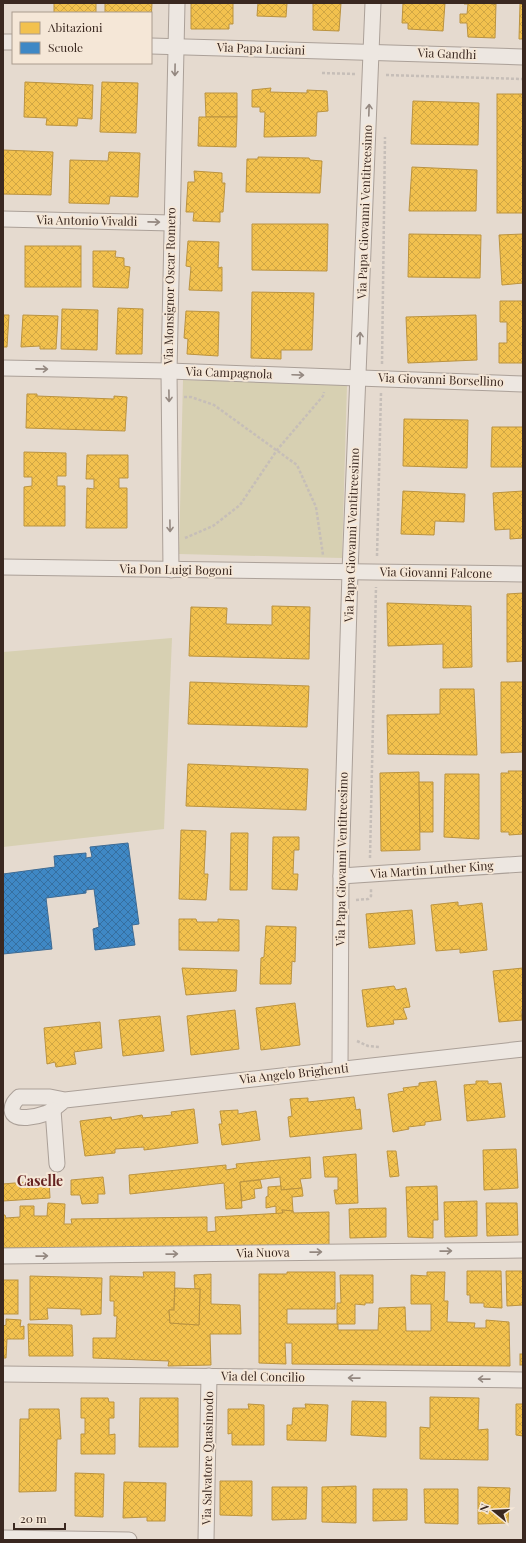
<svg xmlns="http://www.w3.org/2000/svg" width="526" height="1543" viewBox="0 0 526 1543" font-family="'Playfair Display',serif">
	<style>
		.green { fill: #d7d0b2 }
		.homes { fill: url(#homes-cross-hatch); stroke: #bb9340 }
		.schools { fill: url(#schools-cross-hatch); stroke: #3e6b94 }
		.lines { fill: none; stroke-linecap: round; stroke-linejoin: round }
		.street-casing { stroke: #aba098; stroke-width: 17 }
		.path { stroke: #c6beb8; stroke-width: 2.5; stroke-dasharray: 3 2; stroke-linecap: butt }
		.street { stroke: #ede7e1; stroke-width: 15 }
		.oneway { stroke: #948880 }
		.labels { text-anchor: middle; stroke-width: 4; stroke-linejoin: round; paint-order: stroke }
		.street-label { font-size: 12px; fill: #3a2820; stroke: #f5e7d7 }
		.quarter-label { font-size: 14px; font-weight: bold; fill: #652221; stroke: #f5e7d7 }
	</style>
	<defs>
		<pattern id="homes-cross-hatch" width="8" height="8" patternUnits="userSpaceOnUse"><rect width="8" height="8" fill="#f2c14e"/><path d="M0 0l8 8M0 8l8-8" fill="none" stroke="#d0a644"/></pattern>
		<pattern id="schools-cross-hatch" width="8" height="8" patternUnits="userSpaceOnUse"><rect width="8" height="8" fill="#3f88c5"/><path d="M0 0l8 8M0 8l8-8" fill="none" stroke="#366fa0"/></pattern>
	</defs>
	<rect width="100%" height="100%" fill="#e5dacf"/>
	<g class="green">
		<polygon points="183,380 347,385 342,558 179,554"/>
		<polygon points="172,638 164,829 3,847 3,652"/>
	</g>
	<g class="homes">
		<rect x="54" y="3" width="42" height="10"/>
		<polygon points="105,3 152,3 151,23 151,13 105,13"/>
		<polygon points="194,3 233,3 233,24 229,24 229,29 191,29 191,4"/>
		<polygon points="258,3 287,3 286,17 257,16"/>
		<polygon points="313,3 341,3 339,31 313,30"/>
		<polygon points="403,3 445,3 443,31 408,29 408,23 402,23"/>
		<polygon points="464,3 493,3 493,5 496,4 495,38 468,37 467,23 460,23 460,14 467,14 468,4 464,4"/>
		<polygon points="520,4 523,5 523,39 519,39"/>
		<polygon points="25,82 93,85 92,119 78,118 77,126 46,125 47,118 24,117"/>
		<polygon points="102,82 138,83 136,133 100,132"/>
		<polygon points="271,88 270,92 307,93 307,90 327,91 328,111 317,112 316,136 264,137 265,112 260,112 260,107 252,107 252,90"/>
		<polygon points="205,93 237,93 237,117 206,117"/>
		<rect x="497" y="94" width="26" height="119"/>
		<polygon points="413,101 479,103 478,145 411,144"/>
		<polygon points="199,117 237,117 236,147 198,146"/>
		<polygon points="3,150 53,152 51,195 3,194"/>
		<polygon points="109,152 140,153 138,197 110,196 109,204 69,203 70,160 108,161"/>
		<polygon points="258,157 309,158 310,160 322,161 320,193 246,192 247,159 258,159"/>
		<polygon points="412,167 477,170 476,211 409,211"/>
		<polygon points="194,171 222,173 222,183 225,183 223,212 220,212 220,222 193,221 194,212 186,212 188,182 195,182"/>
		<polygon points="252,224 328,224 327,271 252,270"/>
		<polygon points="409,234 481,235 480,278 408,277"/>
		<polygon points="523,234 523,283 502,285 499,235"/>
		<polygon points="188,241 219,242 218,268 222,267 222,291 189,290 191,267 186,266"/>
		<rect x="25" y="246" width="56" height="41"/>
		<polygon points="93,251 116,251 115,257 124,258 124,266 130,267 128,288 93,287"/>
		<polygon points="252,292 314,293 312,350 281,350 281,359 251,358"/>
		<polygon points="500,301 523,301 523,363 499,363 499,343 507,343 507,322 500,322"/>
		<polygon points="118,308 143,309 142,354 116,354"/>
		<polygon points="62,309 98,310 97,350 61,349"/>
		<polygon points="186,311 219,312 218,356 187,354 188,339 184,338"/>
		<polygon points="3,315 9,315 7,347 3,347"/>
		<polygon points="23,315 58,316 56,349 40,349 40,346 21,347"/>
		<polygon points="476,315 477,360 408,363 406,317"/>
		<polygon points="27,394 37,394 37,396 114,399 114,396 127,397 125,431 26,428"/>
		<polygon points="404,419 468,420 467,468 403,466"/>
		<polygon points="492,427 523,427 523,467 491,467"/>
		<polygon points="24,452 66,453 66,476 57,476 57,486 65,486 65,526 24,526 24,487 32,486 32,477 24,477"/>
		<polygon points="87,455 128,455 128,478 119,478 119,488 127,488 127,528 86,528 87,488 94,489 94,479 86,479"/>
		<polygon points="403,491 465,494 464,522 435,521 434,535 401,534"/>
		<polygon points="523,491 523,538 510,539 510,529 495,530 493,493"/>
		<polygon points="523,593 523,661 507,662 507,594"/>
		<polygon points="387,603 471,606 472,667 443,668 443,644 388,646"/>
		<polygon points="272,606 310,607 309,659 189,656 191,607 227,608 226,624 272,625"/>
		<polygon points="190,682 309,686 307,727 188,724"/>
		<polygon points="501,682 523,682 523,752 501,753"/>
		<polygon points="440,689 474,689 477,755 388,754 387,715 440,714"/>
		<polygon points="188,764 308,769 306,810 186,806"/>
		<polygon points="508,771 523,771 523,834 509,835 509,832 501,832 501,773 509,773"/>
		<polygon points="419,772 420,850 381,851 380,773"/>
		<polygon points="445,774 479,774 479,839 444,837"/>
		<polygon points="419,782 433,782 433,832 420,832"/>
		<polygon points="181,830 206,831 204,874 208,874 206,900 179,899"/>
		<polygon points="231,833 248,833 247,890 230,890"/>
		<polygon points="273,837 299,837 299,850 294,850 293,874 298,874 297,890 272,889"/>
		<polygon points="458,902 458,906 482,903 487,950 460,953 460,949 436,951 431,905"/>
		<polygon points="412,910 415,944 369,948 366,914"/>
		<polygon points="179,919 196,919 197,922 218,922 218,919 239,920 239,951 179,950"/>
		<polygon points="266,926 296,927 295,962 292,961 291,984 260,984 261,958 264,957"/>
		<polygon points="182,968 237,970 236,991 186,995"/>
		<polygon points="523,968 523,1010 521,1011 522,1020 499,1022 493,971"/>
		<polygon points="394,986 396,990 406,988 410,1007 403,1008 407,1019 393,1020 394,1024 367,1027 362,990"/>
		<polygon points="295,1003 300,1045 261,1050 256,1008"/>
		<polygon points="235,1010 239,1049 191,1055 187,1016"/>
		<polygon points="160,1016 164,1051 123,1056 119,1020"/>
		<polygon points="100,1022 102,1048 74,1052 76,1064 56,1067 55,1062 47,1064 44,1028"/>
		<polygon points="436,1081 441,1120 425,1122 425,1125 408,1127 409,1129 393,1132 388,1094 404,1091 403,1088 419,1086 419,1083"/>
		<polygon points="476,1081 488,1081 488,1084 501,1083 505,1117 467,1121 464,1085 476,1084"/>
		<polygon points="354,1097 356,1110 360,1109 362,1129 290,1137 288,1117 292,1116 290,1099 308,1098 308,1102"/>
		<polygon points="194,1109 198,1143 144,1150 144,1147 115,1149 115,1153 85,1156 80,1121 111,1117 112,1120 142,1115 143,1118 172,1115 171,1112"/>
		<polygon points="238,1110 238,1114 256,1111 260,1140 222,1145 219,1124 222,1124 220,1111"/>
		<polygon points="516,1149 518,1188 484,1190 483,1150"/>
		<polygon points="387,1151 396,1151 399,1176 390,1177"/>
		<polygon points="356,1154 358,1203 336,1204 334,1190 338,1190 338,1177 325,1177 323,1157"/>
		<polygon points="310,1157 311,1178 300,1179 302,1188 281,1190 280,1177 240,1182 242,1208 226,1209 224,1183 130,1194 129,1175 226,1165 226,1170 237,1168 236,1164"/>
		<polygon points="103,1177 105,1194 98,1194 98,1203 82,1204 80,1195 71,1195 71,1180"/>
		<polygon points="49,1180 50,1198 3,1201 3,1184"/>
		<polygon points="260,1180 262,1188 254,1189 255,1198 242,1201 240,1182"/>
		<polygon points="281,1186 281,1190 302,1188 303,1196 292,1197 293,1211 282,1210 283,1213 276,1214 276,1206 266,1208 266,1197 268,1196 268,1187"/>
		<polygon points="437,1186 438,1220 433,1220 433,1238 408,1237 406,1187"/>
		<polygon points="477,1201 477,1236 445,1237 444,1202"/>
		<polygon points="48,1203 65,1204 64,1224 72,1224 71,1219 207,1217 207,1232 216,1231 215,1217 283,1213 282,1210 293,1211 294,1213 329,1212 329,1247 29,1251 28,1248 3,1248 3,1215 5,1215 6,1218 20,1217 20,1206 34,1206 34,1216 47,1216"/>
		<polygon points="486,1203 517,1203 518,1235 487,1236"/>
		<polygon points="386,1208 386,1237 350,1238 349,1209"/>
		<polygon points="467,1271 501,1271 502,1308 484,1307 484,1303 470,1303 470,1295 467,1295"/>
		<polygon points="506,1271 523,1271 523,1305 507,1306"/>
		<polygon points="143,1272 175,1272 174,1310 169,1310 170,1323 199,1325 200,1289 195,1289 194,1275 211,1274 211,1304 240,1305 241,1334 210,1334 211,1365 168,1366 169,1361 93,1358 93,1338 116,1338 117,1316 114,1316 114,1301 110,1301 110,1276 144,1277"/>
		<polygon points="287,1272 335,1272 335,1309 287,1309 287,1324 338,1324 338,1330 378,1330 379,1308 405,1307 406,1331 431,1331 431,1304 411,1304 411,1275 427,1276 427,1272 445,1272 444,1301 448,1301 447,1322 475,1323 474,1328 486,1328 486,1320 509,1322 510,1366 292,1364 292,1343 285,1343 286,1364 259,1363 259,1274 287,1274"/>
		<polygon points="340,1275 373,1275 373,1303 365,1303 365,1305 355,1304 355,1324 337,1324 337,1303 341,1303"/>
		<polygon points="30,1276 102,1278 101,1314 81,1315 81,1309 47,1308 48,1319 30,1320"/>
		<rect x="3" y="1280" width="15" height="34"/>
		<polygon points="175,1288 200,1289 199,1325 170,1323 169,1310 174,1310"/>
		<polygon points="6,1319 21,1320 20,1327 24,1326 24,1339 7,1339 6,1358 3,1358 3,1326 6,1325"/>
		<polygon points="28,1324 72,1325 73,1356 29,1356"/>
		<rect x="520" y="1354" width="3" height="11"/>
		<polygon points="430,1397 479,1398 478,1430 488,1429 488,1460 420,1459 420,1427 430,1428"/>
		<polygon points="81,1398 108,1398 109,1402 114,1402 114,1418 109,1418 109,1435 115,1434 115,1454 81,1454 81,1434 85,1434 85,1418 81,1418"/>
		<polygon points="140,1398 178,1398 178,1447 139,1447"/>
		<polygon points="352,1401 386,1402 386,1437 351,1435"/>
		<polygon points="248,1404 264,1405 264,1445 232,1445 232,1433 228,1434 228,1409 249,1409"/>
		<polygon points="305,1404 328,1405 326,1441 287,1440 287,1425 292,1425 293,1408 306,1408"/>
		<polygon points="516,1404 523,1404 523,1436 516,1435"/>
		<polygon points="29,1409 59,1409 61,1439 57,1439 56,1491 19,1492 20,1419 29,1419"/>
		<polygon points="75,1473 104,1474 103,1517 75,1516"/>
		<polygon points="220,1481 252,1481 252,1516 220,1515"/>
		<polygon points="124,1482 166,1483 165,1521 147,1521 147,1517 123,1518"/>
		<polygon points="356,1486 356,1523 322,1522 322,1487"/>
		<polygon points="272,1487 307,1487 306,1519 272,1520"/>
		<polygon points="478,1487 510,1488 508,1523 478,1524"/>
		<polygon points="373,1489 407,1489 407,1520 373,1521"/>
		<polygon points="424,1489 458,1489 458,1524 425,1523"/>
	</g>
	<polygon class="schools" points="128,843 139,924 132,925 135,945 95,950 93,929 99,927 94,889 86,890 86,893 46,898 52,949 3,954 3,874 55,867 54,856 86,853 86,858 92,857 90,847"/>
	<g class="lines">
		<g class="street-casing">
			<g id="street">
				<polyline points="3,42 13,42"/>
				<polyline points="151,46 523,57"/>
				<polyline points="3,219 172,223"/>
				<polyline points="3,368 169,371 523,384"/>
				<polyline points="3,567 523,574"/>
				<polyline points="171,570 169,371 177,3"/>
				<polyline points="341,876 523,864"/>
				<polyline points="340,1068 341,876 350,572 373,3"/>
				<path d="M65,1100c-6,4 -11,10 -18,13 -8,3 -34,10 -35,-3 0,-6 3,-9 7,-13h31l15,3 458,-51"/>
				<polyline points="53,1110 57,1164"/>
				<polyline points="3,1256 523,1250"/>
				<polyline points="3,1374 523,1380"/>
				<polyline points="3,1538 129,1540"/>
				<polyline points="206,1540 209,1376"/>
			</g>
		</g>
		<g class="path">
			<polyline points="322,73 355,74"/>
			<polyline points="386,75 523,79"/>
			<polyline points="382,364 385,137"/>
			<polyline points="184,397 191,397 214,405 297,465 316,507 323,555"/>
			<polyline points="185,538 213,526 240,505 277,450 323,396 324,392"/>
			<polyline points="377,556 381,393"/>
			<polyline points="370,858 376,587"/>
			<polyline points="356,900 368,899 371,896 371,889"/>
			<polyline points="357,1041 368,1046 380,1047"/>
		</g>
		<use href="#street" class="street"/>
	</g>
	<defs><path id="oneway-shaft" d="M-6 0H5M1.5-3L5.5 0L1.5 3" fill="none" stroke-width="1.6" stroke-linecap="round" stroke-linejoin="round"/></defs>
	<g class="oneway">
		<use href="#oneway-shaft" transform="translate(175 70) rotate(91)"/>
		<use href="#oneway-shaft" transform="translate(369 110) rotate(-88)"/>
		<use href="#oneway-shaft" transform="translate(154 222) rotate(1)"/>
		<use href="#oneway-shaft" transform="translate(360 338) rotate(-88)"/>
		<use href="#oneway-shaft" transform="translate(42 369) rotate(1)"/>
		<use href="#oneway-shaft" transform="translate(298 375) rotate(2)"/>
		<use href="#oneway-shaft" transform="translate(169 396) rotate(89)"/>
		<use href="#oneway-shaft" transform="translate(170 526) rotate(89)"/>
		<use href="#oneway-shaft" transform="translate(446 1251) rotate(-1)"/>
		<use href="#oneway-shaft" transform="translate(316 1252) rotate(-1)"/>
		<use href="#oneway-shaft" transform="translate(172 1254) rotate(-1)"/>
		<use href="#oneway-shaft" transform="translate(42 1256) rotate(-1)"/>
		<use href="#oneway-shaft" transform="translate(354 1378) rotate(-179)"/>
		<use href="#oneway-shaft" transform="translate(484 1379) rotate(-179)"/>
	</g>
	<g class="labels">
		<g class="street-label">
			<text transform="translate(261 49) rotate(2)" y="4">Via Papa Luciani</text>
			<text transform="translate(447 54) rotate(2)" y="4">Via Gandhi</text>
			<text transform="translate(365 212) rotate(-88)" y="4">Via Papa Giovanni Ventitreesimo</text>
			<text transform="translate(87 221) rotate(1)" y="4">Via Antonio Vivaldi</text>
			<text transform="translate(170 286) rotate(-89)" y="4">Via Monsignor Oscar Romero</text>
			<text transform="translate(229 373) rotate(2)" y="4">Via Campagnola</text>
			<text transform="translate(441 380) rotate(2)" y="4">Via Giovanni Borsellino</text>
			<text transform="translate(352 535) rotate(-88)" y="4">Via Papa Giovanni Ventitreesimo</text>
			<text transform="translate(176 570) rotate(1)" y="4">Via Don Luigi Bogoni</text>
			<text transform="translate(436 573) rotate(1)" y="4">Via Giovanni Falcone</text>
			<text transform="translate(342 859) rotate(-89)" y="4">Via Papa Giovanni Ventitreesimo</text>
			<text transform="translate(432 870) rotate(-4)" y="4">Via Martin Luther King</text>
			<text transform="translate(294 1074) rotate(-6)" y="4">Via Angelo Brighenti</text>
			<text transform="translate(263 1253) rotate(-1)" y="4">Via Nuova</text>
			<text transform="translate(263 1377) rotate(1)" y="4">Via del Concilio</text>
			<text transform="translate(208 1458) rotate(-89)" y="4">Via Salvatore Quasimodo</text>
		</g>
		<g class="quarter-label">
			<text x="40" y="1186">Caselle</text>
		</g>
	</g>
	<rect width="526" height="1543" fill="none" stroke="#3a2820" stroke-width="8"/>
	<rect x="12" y="12" width="140" height="52" fill="#f5e7d7" stroke="#aa9b8e"/>
	<rect x="20" y="22" width="20" height="12" fill="#f2c14e" stroke="#aa9b8e"/>
	<text x="48" y="32" font-size="12" fill="#3a2820">Abitazioni</text>
	<rect x="20" y="42" width="20" height="12" fill="#3f88c5" stroke="#aa9b8e"/>
	<text x="48" y="52" font-size="12" fill="#3a2820">Scuole</text>
	<g transform="translate(494 1511) rotate(288)" stroke="#f5e7d7" stroke-width="3" paint-order="stroke">
	<path d="M0-3L7 15L0 10L-7 15Z" fill="#3a2820"/>
	<text y="-6" font-size="11" font-weight="bold" text-anchor="middle" fill="#3a2820">N</text>
	</g>
	<path d="M14 1523v6h51v-6" fill="none" stroke="#3a2820" stroke-width="2"/>
	<text x="20" y="1523" font-size="12" fill="#3a2820" stroke="#f5e7d7" stroke-width="3" paint-order="stroke">20 m</text>
</svg>
